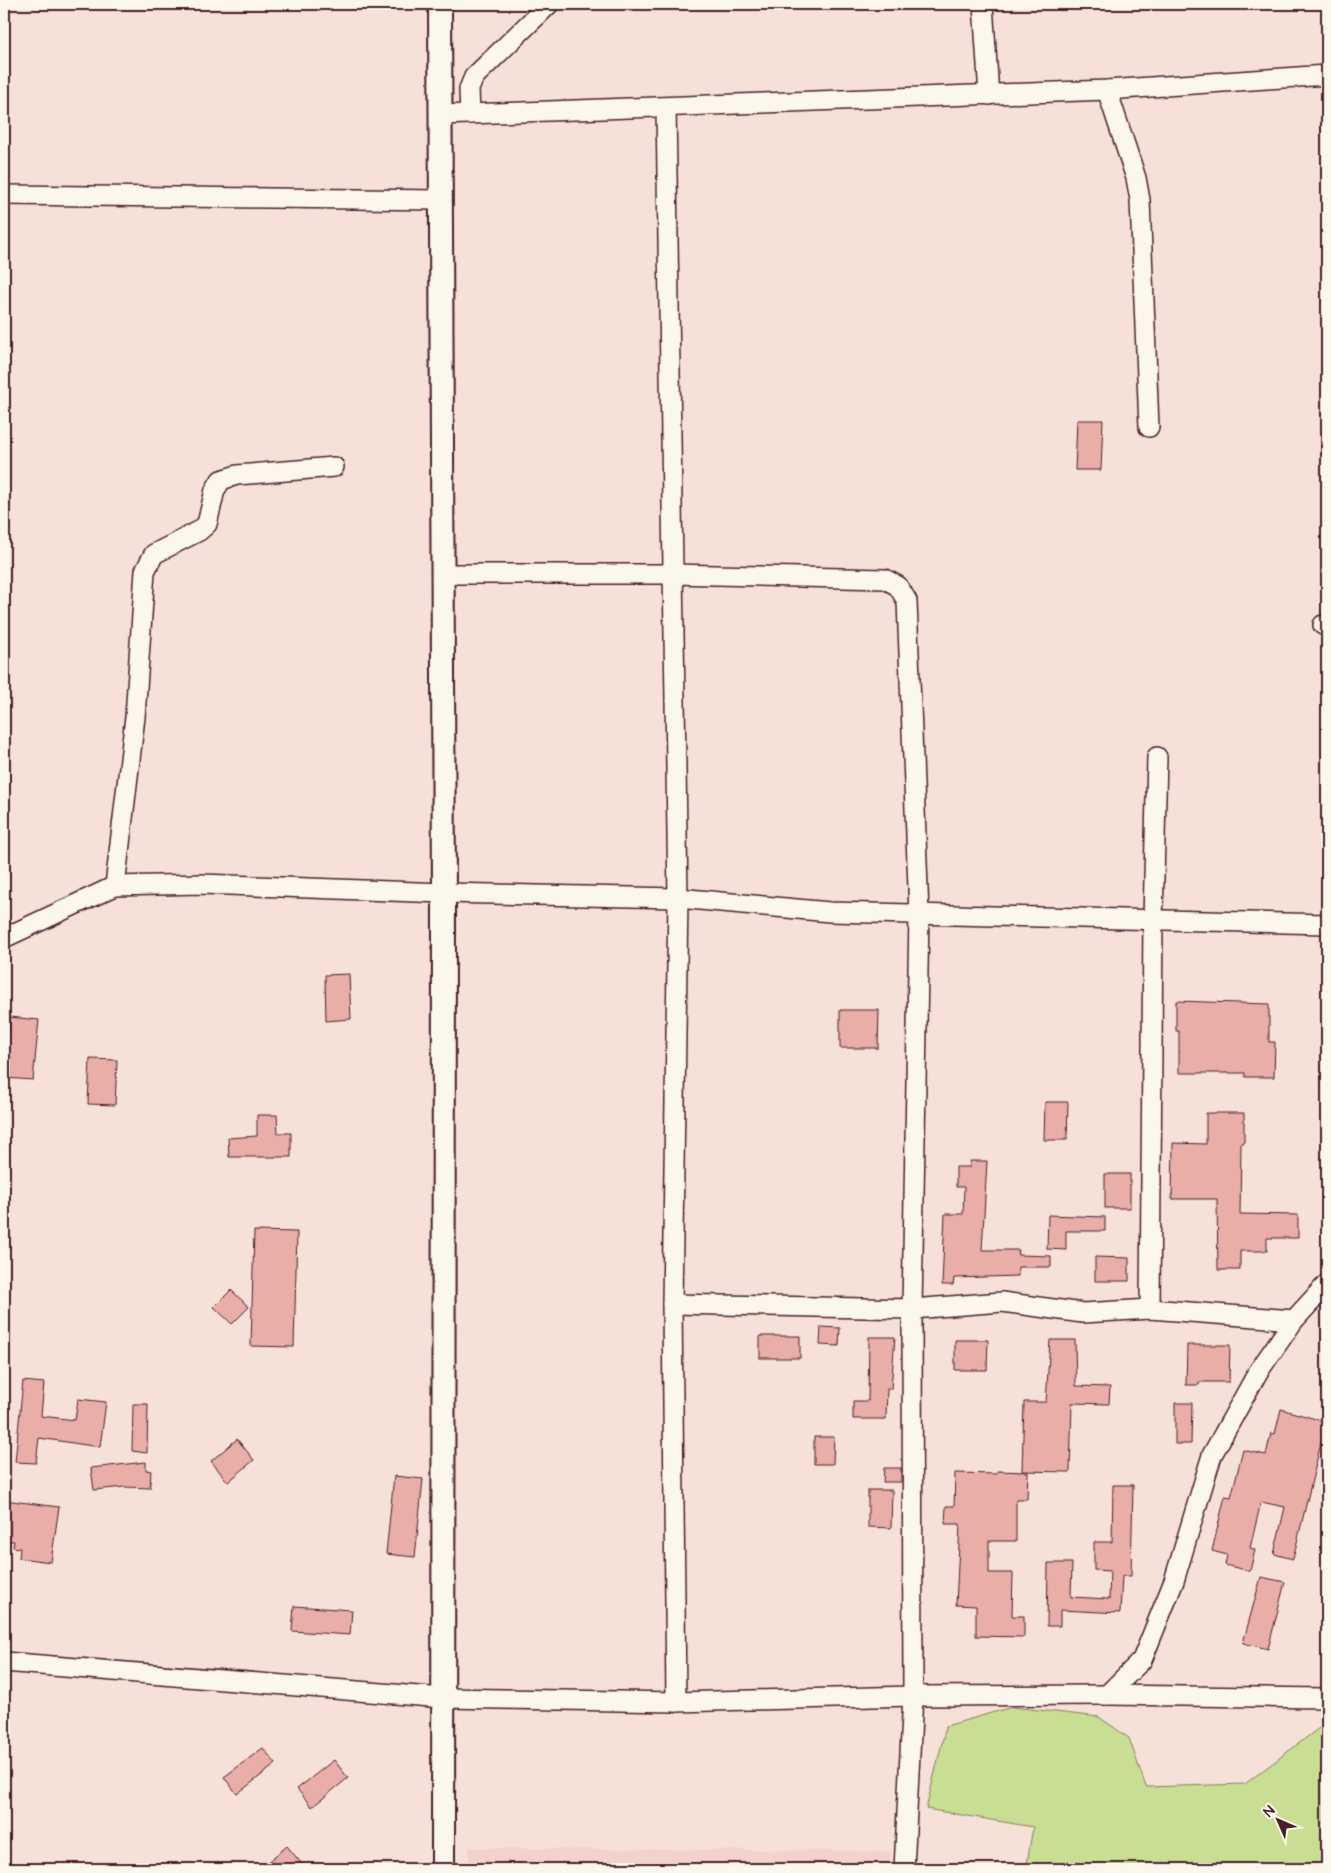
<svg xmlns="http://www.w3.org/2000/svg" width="1331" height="1873" viewBox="0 0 1331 1873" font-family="'Architects Daughter',sans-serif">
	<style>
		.built { fill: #f2d2ca }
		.green { fill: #c7de93; stroke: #887e5f }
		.building { fill: #e9aea8; stroke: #4a1f2b }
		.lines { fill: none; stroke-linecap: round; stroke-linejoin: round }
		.minor-casing { stroke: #4a1f2b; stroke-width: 22 }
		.tertiary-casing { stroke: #4a1f2b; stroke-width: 26 }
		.minor { stroke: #fbf7ec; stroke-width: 19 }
		.tertiary { stroke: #fbf7ec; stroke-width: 22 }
	</style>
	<rect width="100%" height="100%" fill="#f6e1d8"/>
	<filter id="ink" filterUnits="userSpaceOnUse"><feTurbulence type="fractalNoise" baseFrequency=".02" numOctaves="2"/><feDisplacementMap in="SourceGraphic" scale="10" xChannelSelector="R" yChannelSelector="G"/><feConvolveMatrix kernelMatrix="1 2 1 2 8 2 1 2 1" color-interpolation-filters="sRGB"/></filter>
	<g filter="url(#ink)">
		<polygon class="built" points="469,1848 891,1851 889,1869 469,1869"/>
		<polygon class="green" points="1012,1707 1099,1717 1129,1738 1146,1787 1245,1784 1327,1722 1327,1869 1026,1869 1033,1827 926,1809 946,1726"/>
		<g class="building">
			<polygon points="1077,420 1103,420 1101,470 1075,470"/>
			<polygon points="349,974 351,1019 326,1021 325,975"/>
			<polygon points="1176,1001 1269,1004 1269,1042 1275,1042 1274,1077 1245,1077 1245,1073 1179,1073 1179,1031 1176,1031"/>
			<polygon points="840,1010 879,1010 878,1048 840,1048"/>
			<polygon points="10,1017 39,1020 33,1080 4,1078"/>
			<polygon points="90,1059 117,1060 115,1105 88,1104"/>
			<polygon points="1045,1102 1068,1102 1067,1140 1044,1140"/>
			<polygon points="1206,1113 1244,1113 1244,1143 1241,1143 1240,1214 1298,1215 1298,1238 1267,1238 1267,1251 1240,1251 1240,1270 1218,1270 1217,1199 1172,1199 1173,1143 1206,1144"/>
			<polygon points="257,1115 277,1115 278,1133 291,1133 291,1157 229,1157 228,1138 257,1136"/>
			<polygon points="970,1161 987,1161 982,1250 1019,1250 1018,1255 1051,1256 1051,1267 1018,1267 1018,1276 954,1278 953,1285 942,1285 945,1214 963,1214 964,1187 956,1187 956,1167 970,1167"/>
			<rect x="1105" y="1174" width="25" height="34"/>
			<polygon points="1048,1215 1105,1217 1105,1231 1066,1231 1066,1250 1047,1249"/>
			<polygon points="254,1231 297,1232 294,1347 251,1346"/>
			<polygon points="1095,1257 1129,1258 1129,1281 1095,1281"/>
			<polygon points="231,1290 249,1307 232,1324 214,1307"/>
			<polygon points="821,1327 840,1328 839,1346 820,1345"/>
			<rect x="760" y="1336" width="40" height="22"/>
			<polygon points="869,1337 895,1337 891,1389 887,1389 886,1419 853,1419 853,1401 868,1401"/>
			<polygon points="955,1340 988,1340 987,1370 955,1370"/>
			<polygon points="1050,1340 1075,1340 1076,1386 1110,1387 1109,1404 1072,1403 1070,1472 1022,1471 1024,1402 1046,1402"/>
			<polygon points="1187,1345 1230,1345 1229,1382 1199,1382 1199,1385 1186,1385"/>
			<polygon points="23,1381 44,1383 41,1416 75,1420 78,1399 106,1402 100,1447 39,1438 36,1463 15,1462"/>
			<polygon points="1175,1403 1192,1403 1191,1444 1175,1444"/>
			<polygon points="133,1404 148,1404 147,1453 132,1451"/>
			<polygon points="1281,1409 1326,1422 1293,1559 1274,1554 1285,1507 1261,1502 1250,1548 1255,1550 1250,1571 1225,1565 1227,1555 1212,1551 1225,1496 1231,1497 1243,1450 1266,1455 1271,1433 1275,1434"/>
			<polygon points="814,1437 834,1437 833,1464 814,1464"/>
			<polygon points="237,1439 254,1460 228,1482 211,1461"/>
			<polygon points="146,1462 146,1470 151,1471 150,1488 124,1487 94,1490 91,1468"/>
			<polygon points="884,1468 901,1468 901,1482 883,1482"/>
			<polygon points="997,1471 1028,1472 1027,1499 1016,1499 1016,1541 989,1541 989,1573 1013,1573 1012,1616 1024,1616 1024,1637 976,1636 976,1606 956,1605 960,1524 945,1524 946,1506 954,1506 955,1473 997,1474"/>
			<polygon points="394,1476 423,1479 415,1557 386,1554"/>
			<polygon points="1113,1485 1133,1485 1131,1576 1122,1576 1120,1613 1060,1610 1060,1626 1047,1626 1048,1563 1072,1563 1071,1597 1109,1599 1110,1571 1094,1570 1094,1542 1112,1542"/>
			<polygon points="868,1490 892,1490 891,1528 868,1527"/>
			<polygon points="4,1500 59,1507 51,1562 19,1558 20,1548 13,1547 14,1541 4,1541"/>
			<polygon points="1261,1577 1285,1582 1268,1649 1243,1643"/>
			<polygon points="294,1606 352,1610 350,1635 292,1631"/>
			<polygon points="263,1748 276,1764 237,1794 224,1777"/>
			<polygon points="334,1760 348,1778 312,1807 297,1789"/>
			<polygon points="287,1846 306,1869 259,1869"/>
		</g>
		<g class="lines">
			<g class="minor-casing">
				<g id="minor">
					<polyline points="983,4 989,95"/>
					<polyline points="1107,90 1136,178 1140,200 1149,427"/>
					<polyline points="666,107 678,898 672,1304 676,1702"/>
					<polyline points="470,114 469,89 474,77 549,4"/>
					<polyline points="441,115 1107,90 1327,75"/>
					<polyline points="4,195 441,200"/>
					<polyline points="444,574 672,574 885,579 898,586 907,601 919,914 912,1309 913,1696 904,1869"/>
					<polyline points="1323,625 1327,625"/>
					<polyline points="115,886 135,717 145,571 154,554 199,531 207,524 215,490 221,480 237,475 334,467"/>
					<polyline points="4,938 115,886 202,884 444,893 678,898 830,912 1327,924"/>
					<polyline points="672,1304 912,1309 1002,1302 1083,1313 1150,1309 1294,1320"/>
					<polyline points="1150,1309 1153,919 1157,757"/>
					<polyline points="4,1662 443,1698 676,1702 913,1696 1107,1695 1327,1698"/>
					<polyline points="1107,1695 1142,1660 1174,1581 1212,1455 1258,1372 1294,1320 1327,1284"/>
				</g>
			</g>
			<g class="tertiary-casing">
				<polyline id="tertiary" points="440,4 444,893 443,1869"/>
			</g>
			<use href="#minor" class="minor"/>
			<use href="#tertiary" class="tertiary"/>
		</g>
	</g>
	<rect width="1331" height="1873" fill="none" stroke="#fbf7ec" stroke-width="20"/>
	<rect x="10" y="10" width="1311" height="1853" fill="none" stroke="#4a1f2b" stroke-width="2" filter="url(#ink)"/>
	<g transform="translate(1278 1820) rotate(315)" stroke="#fbf7ec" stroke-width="4" paint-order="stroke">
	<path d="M0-4L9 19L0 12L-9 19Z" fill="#4a1f2b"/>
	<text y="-8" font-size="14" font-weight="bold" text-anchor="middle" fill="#4a1f2b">N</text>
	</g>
</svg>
